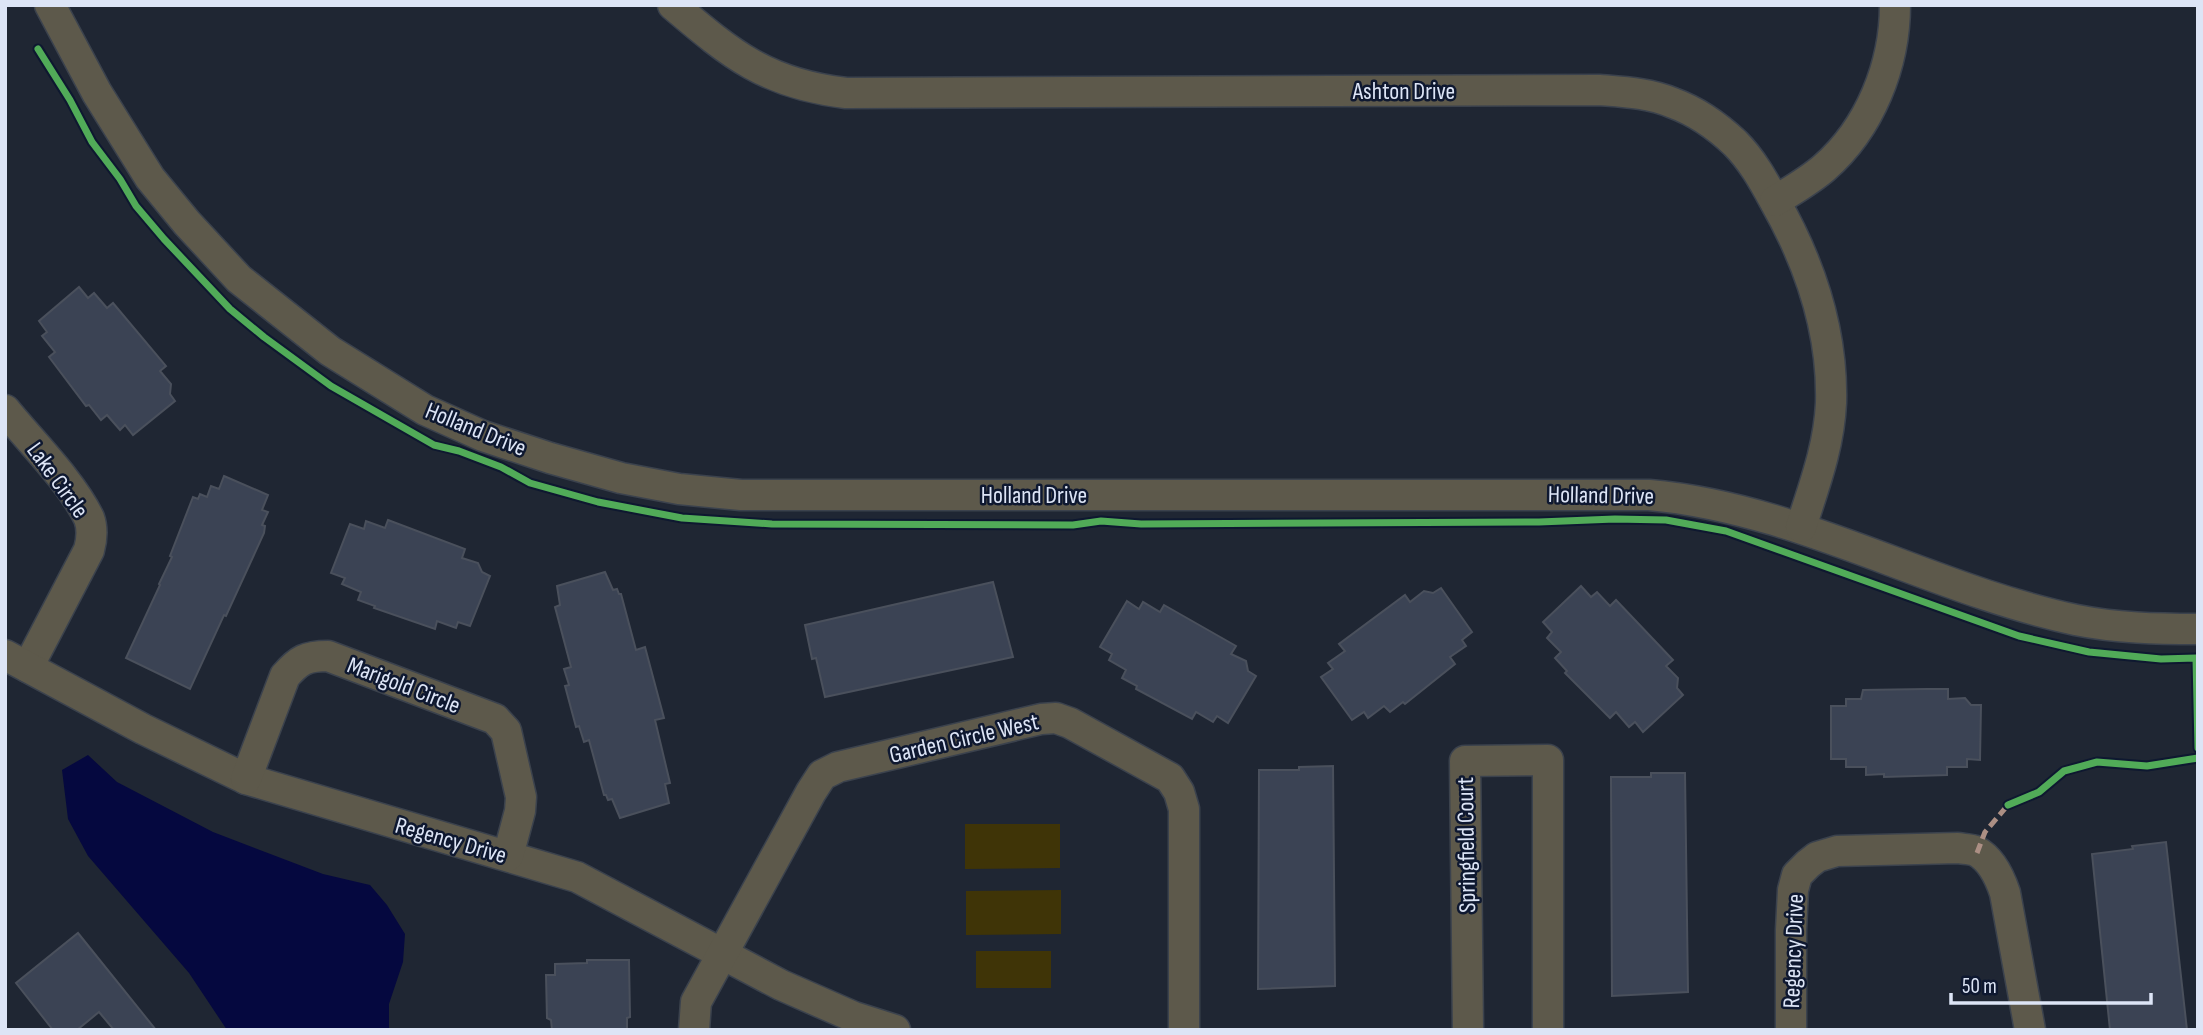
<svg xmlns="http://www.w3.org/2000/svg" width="2203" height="1035" viewBox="0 0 2203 1035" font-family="'Sofia Sans Condensed',sans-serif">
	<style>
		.green { fill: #3f3407 }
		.water { fill: #05083f }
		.building { fill: #3b4354; stroke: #4a505c; stroke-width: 2 }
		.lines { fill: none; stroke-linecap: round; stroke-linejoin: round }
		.street-casing { stroke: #3b424d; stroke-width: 33 }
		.street { stroke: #5d594b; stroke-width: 30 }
		.quiet { stroke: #ac8f84; stroke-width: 5; stroke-dasharray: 10 5; stroke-linecap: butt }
		.cycleway-casing { stroke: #0e1830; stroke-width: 11 }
		.cycleway { stroke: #51ab58; stroke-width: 7 }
		.labels { text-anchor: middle; stroke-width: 5; stroke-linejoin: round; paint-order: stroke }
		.street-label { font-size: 24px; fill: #dde5f6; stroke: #0e1830 }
	</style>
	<rect width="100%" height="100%" fill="#1f2633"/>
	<g class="green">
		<polygon points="965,824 1060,824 1060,868 965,869"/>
		<polygon points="1061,890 1061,934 966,935 966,891"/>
		<rect x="976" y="951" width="75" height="37"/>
	</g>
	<polygon class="water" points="88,755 117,782 213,832 323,874 370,885 387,905 405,934 403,962 389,1004 389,1030 227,1030 189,973 88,856 68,819 62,770"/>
	<g class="building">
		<polygon points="79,287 88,298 94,293 107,308 113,303 166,366 160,371 171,384 170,394 175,401 133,435 125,425 120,430 107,415 101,420 89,405 86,406 49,357 55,352 42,336 47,332 39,321"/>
		<polygon points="224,476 268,495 262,510 268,512 262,525 265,526 264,533 226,616 224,615 190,689 126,658 160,585 159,584 172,557 170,556 193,497 198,499 200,494 207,497 211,486 219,489"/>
		<polygon points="388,520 465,549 462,558 478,563 482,572 490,576 470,626 458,622 456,628 437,621 435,629 374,608 375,606 358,600 361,592 342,584 345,578 331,573 350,524 364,529 366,521 385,528"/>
		<polygon points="605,572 613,590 617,589 619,594 621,594 636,650 645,647 664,718 655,720 670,783 665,784 669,803 620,818 612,799 608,800 606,795 604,795 589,740 584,742 579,726 576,727 565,686 569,685 564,669 571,667 555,607 560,605 557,586"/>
		<polygon points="993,582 1013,657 825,697 816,658 812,659 805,625"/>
		<polygon points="1581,586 1591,597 1597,592 1610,606 1616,600 1673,660 1666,666 1678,678 1677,688 1683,695 1643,732 1635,722 1629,727 1616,712 1610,718 1565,673 1567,671 1555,658 1561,652 1547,638 1552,632 1543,622"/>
		<polygon points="1441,588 1472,632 1462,640 1466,646 1450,657 1455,664 1405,704 1403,702 1390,712 1384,706 1368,718 1364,712 1352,720 1321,677 1333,669 1328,663 1345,651 1339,644 1405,595 1410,602 1424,591 1433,593"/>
		<polygon points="1127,601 1139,609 1143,602 1160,612 1164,605 1236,646 1231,654 1246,661 1248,671 1256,676 1228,723 1217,716 1213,722 1196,712 1192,719 1136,689 1137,686 1122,678 1126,670 1109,660 1112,654 1100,647"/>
		<polygon points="1926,689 1948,689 1948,699 1965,698 1971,705 1981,705 1980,760 1967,759 1967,767 1947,767 1947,775 1884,777 1884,774 1866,775 1866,767 1846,767 1846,759 1831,759 1831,706 1846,706 1846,699 1861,699 1863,690"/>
		<polygon points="1333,766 1335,986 1258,989 1259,770 1299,770 1299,767"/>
		<polygon points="1651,773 1685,773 1688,992 1612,996 1611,777 1651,777"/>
		<polygon points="2166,842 2187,1030 2110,1030 2092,854 2133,849 2132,846"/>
		<polygon points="78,933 156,1030 114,1030 99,1012 77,1030 53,1030 16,983"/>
		<polygon points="587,960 629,960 630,1017 627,1018 627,1030 552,1030 551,1020 547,1018 546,975 555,975 555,964 587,963"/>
	</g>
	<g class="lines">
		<g class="street-casing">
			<g id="street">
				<path d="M50,5l47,88 53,85 37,45 52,56 91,72 95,59 58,26 67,22 71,20 58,11 62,6h908c150,13 281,94 427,125 40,8 81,9 122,9"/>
				<path d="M673,5c59,50 94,79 173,88l753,-3c25,2 50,3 74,13 22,8 45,24 62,40 17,17 28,37 39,57 36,63 59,130 57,203 -2,44 -17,83 -30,124"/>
				<path d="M1775,201c16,-10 34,-20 49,-33 46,-40 71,-103 71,-163"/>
				<path d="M5,410c26,32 66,71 84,108 4,11 3,21 0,32l-61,117"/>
				<polyline points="5,655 143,729 246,779 577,877 781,985 854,1017 895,1030"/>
				<path d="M246,779l39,-103c14,-16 21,-20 43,-20l167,63 11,12 15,66 -1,14 -12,45"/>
				<polyline points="694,1030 696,1002 811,792 822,775 838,767 1041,719 1056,718 1070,723 1170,778 1179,792 1184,809 1184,1030"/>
				<polyline points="1468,1030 1465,761 1548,760 1548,1030"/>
				<path d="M1791,1030v-100l2,-40 4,-15 11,-11 9,-7 20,-6 121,-3c5,1 13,1 18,3 15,8 24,27 29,42l25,137"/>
			</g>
		</g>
		<use href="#street" class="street"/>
		<polyline class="quiet" points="1977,853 1985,832 2008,805"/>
		<g class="cycleway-casing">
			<g id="cycleway">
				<polyline points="38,49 70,100 92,142 120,179 136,206 164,239 230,309 264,337 331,386 434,445 459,451 501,467 530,483 598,502 682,518 772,524 1073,525 1101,521 1141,524 1539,522 1615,519 1666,520 1726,531 2019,636 2089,652 2161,659 2196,658 2198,748"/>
				<polyline points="2008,805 2039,792 2064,771 2097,762 2147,766 2198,758"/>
			</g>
		</g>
		<use href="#cycleway" class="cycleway"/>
	</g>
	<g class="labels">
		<g class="street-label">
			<text x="1404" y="99">Ashton Drive</text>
			<text transform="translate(476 429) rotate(22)" y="8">Holland Drive</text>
			<text transform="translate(58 480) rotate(54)" y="8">Lake Circle</text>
			<text x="1034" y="503">Holland Drive</text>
			<text transform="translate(1601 495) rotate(1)" y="8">Holland Drive</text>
			<text transform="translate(404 685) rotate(21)" y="8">Marigold Circle</text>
			<text transform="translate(964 738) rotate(-13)" y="8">Garden Circle West</text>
			<text transform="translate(451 840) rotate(16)" y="8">Regency Drive</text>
			<text transform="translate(1466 845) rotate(-91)" y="8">Springfield Court</text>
			<text transform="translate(1793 951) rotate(-88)" y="8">Regency Drive</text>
		</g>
	</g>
	<rect width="2203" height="1035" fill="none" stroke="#dde5f6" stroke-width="14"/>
	<path d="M1951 993v10h200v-10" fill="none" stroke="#dde5f6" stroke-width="3.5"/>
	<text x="1962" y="993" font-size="21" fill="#dde5f6" stroke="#0e1830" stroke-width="5" paint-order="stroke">50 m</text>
</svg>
